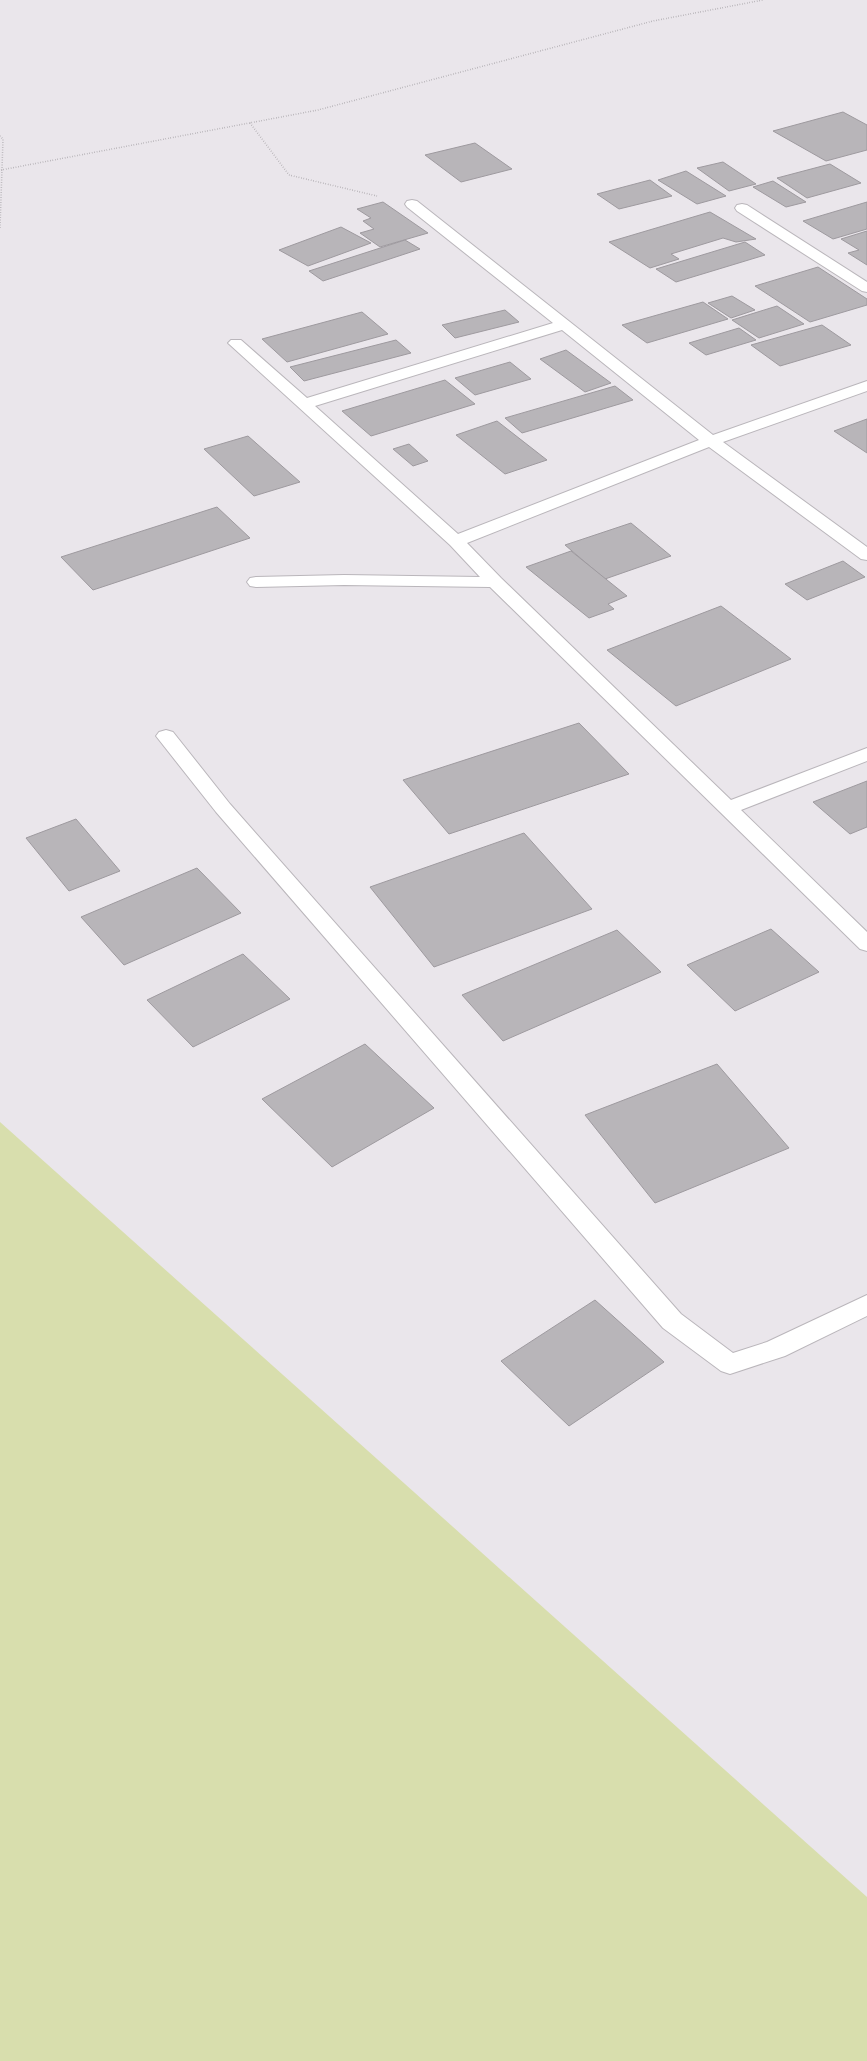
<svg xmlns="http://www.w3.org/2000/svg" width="867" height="2061" viewBox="0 0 867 2061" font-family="Arial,sans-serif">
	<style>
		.green { fill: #d8dead }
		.building { fill: #b8b5b9; stroke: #9e9a9f }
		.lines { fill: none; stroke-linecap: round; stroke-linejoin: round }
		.street-casing { stroke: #bab6bb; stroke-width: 2 }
		.path { stroke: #949195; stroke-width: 1.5; stroke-dasharray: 0.5 2; stroke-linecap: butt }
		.street { fill: #fff; fill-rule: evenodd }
	</style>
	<rect width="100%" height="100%" fill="#eae6eb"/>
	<polygon class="green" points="0,1122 867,1897 867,2061 0,2061"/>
	<g class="building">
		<polygon points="843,112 867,125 867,150 826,161 773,131"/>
		<polygon points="475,143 512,169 461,182 425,155"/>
		<polygon points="723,162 756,184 729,191 697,168"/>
		<polygon points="830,164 861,183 807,198 777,178"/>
		<polygon points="686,171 726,196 697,204 658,180"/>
		<polygon points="650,180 672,196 619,209 597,194"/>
		<polygon points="773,181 806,202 786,207 753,187"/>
		<polygon points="383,202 428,233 380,247 360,233 374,229 363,221 371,218 357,209"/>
		<polygon points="867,202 867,229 833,239 803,221"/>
		<polygon points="710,212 756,239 736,242 723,238 671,254 679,259 650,268 609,242"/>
		<polygon points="341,227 371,243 308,266 279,250"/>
		<polygon points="867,231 867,265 848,253 859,250 841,239"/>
		<polygon points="405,240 420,249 323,281 309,271"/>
		<polygon points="745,242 765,255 676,282 656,269"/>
		<polygon points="818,267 867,299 867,305 810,322 755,286"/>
		<polygon points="732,296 755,310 731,318 708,303"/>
		<polygon points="703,302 728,319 647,343 622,325"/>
		<polygon points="777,306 804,324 759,338 732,320"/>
		<polygon points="505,310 519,322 455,338 442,325"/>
		<polygon points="362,312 388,334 287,362 262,339"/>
		<polygon points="822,325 851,345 780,366 751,345"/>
		<polygon points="739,328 756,340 706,355 689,343"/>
		<polygon points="396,340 411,353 304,381 290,367"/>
		<polygon points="566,350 611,383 585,392 540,359"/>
		<polygon points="510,362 531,379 475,395 455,378"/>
		<polygon points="445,380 475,404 371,436 342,411"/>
		<polygon points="615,386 633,400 522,433 505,418"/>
		<polygon points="867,419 867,453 834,431"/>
		<polygon points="497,421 547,460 505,474 456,435"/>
		<polygon points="248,436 300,482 254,496 204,449"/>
		<polygon points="409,444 428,461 413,466 393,449"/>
		<polygon points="217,507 250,538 93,590 61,557"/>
		<polygon points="631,523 671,556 605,579 565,545"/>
		<polygon points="571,551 627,596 608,604 614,609 589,618 526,567"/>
		<polygon points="843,561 865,577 807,600 785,584"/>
		<polygon points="721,606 791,659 676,706 607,650"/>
		<polygon points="579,723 629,774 449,834 403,780"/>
		<polygon points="867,781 867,827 850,834 813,802"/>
		<polygon points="76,819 120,871 69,891 26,838"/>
		<polygon points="524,833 592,909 434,967 370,887"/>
		<polygon points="197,868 241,913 124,965 81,917"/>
		<polygon points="771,929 819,972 735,1011 687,965"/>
		<polygon points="617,930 661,972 503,1041 462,995"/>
		<polygon points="243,954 290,999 193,1047 147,1000"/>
		<polygon points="365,1044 434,1108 332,1167 262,1099"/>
		<polygon points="717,1064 789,1148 655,1203 585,1115"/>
		<polygon points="595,1300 664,1362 569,1426 501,1361"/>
	</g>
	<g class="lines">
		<g class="street-casing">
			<g id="street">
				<path d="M412,200l5,1 296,234 154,-54v10l-144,51 144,105v13l-6,-1 -152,-112 -242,96 34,35 230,222 136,-52v13l-126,49 126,122v19l-7,-2 -370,-362 -146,-2 -88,2 -6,-1 -3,-4 3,-4 6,-1 88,-2 136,2 -30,-32 -222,-202 3,-3h10l66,58 246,-75 -146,-116 -2,-3 2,-3zM562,330l137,110 -241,94 -143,-128z"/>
				<polygon points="742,204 747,205 867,282 867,292 862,291 737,211 735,208 737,205"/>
				<polygon points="166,730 173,732 230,804 681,1314 733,1353 767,1342 867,1295 867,1316 785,1356 730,1374 721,1371 663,1328 216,812 156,736 159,732"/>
			</g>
		</g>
		<g class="path">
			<polyline points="250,123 289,175 377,196"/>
			<polyline points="0,136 3,139 0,228"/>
			<polyline points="1,170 318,110 653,21 763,0"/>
		</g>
		<use href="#street" class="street"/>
	</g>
</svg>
